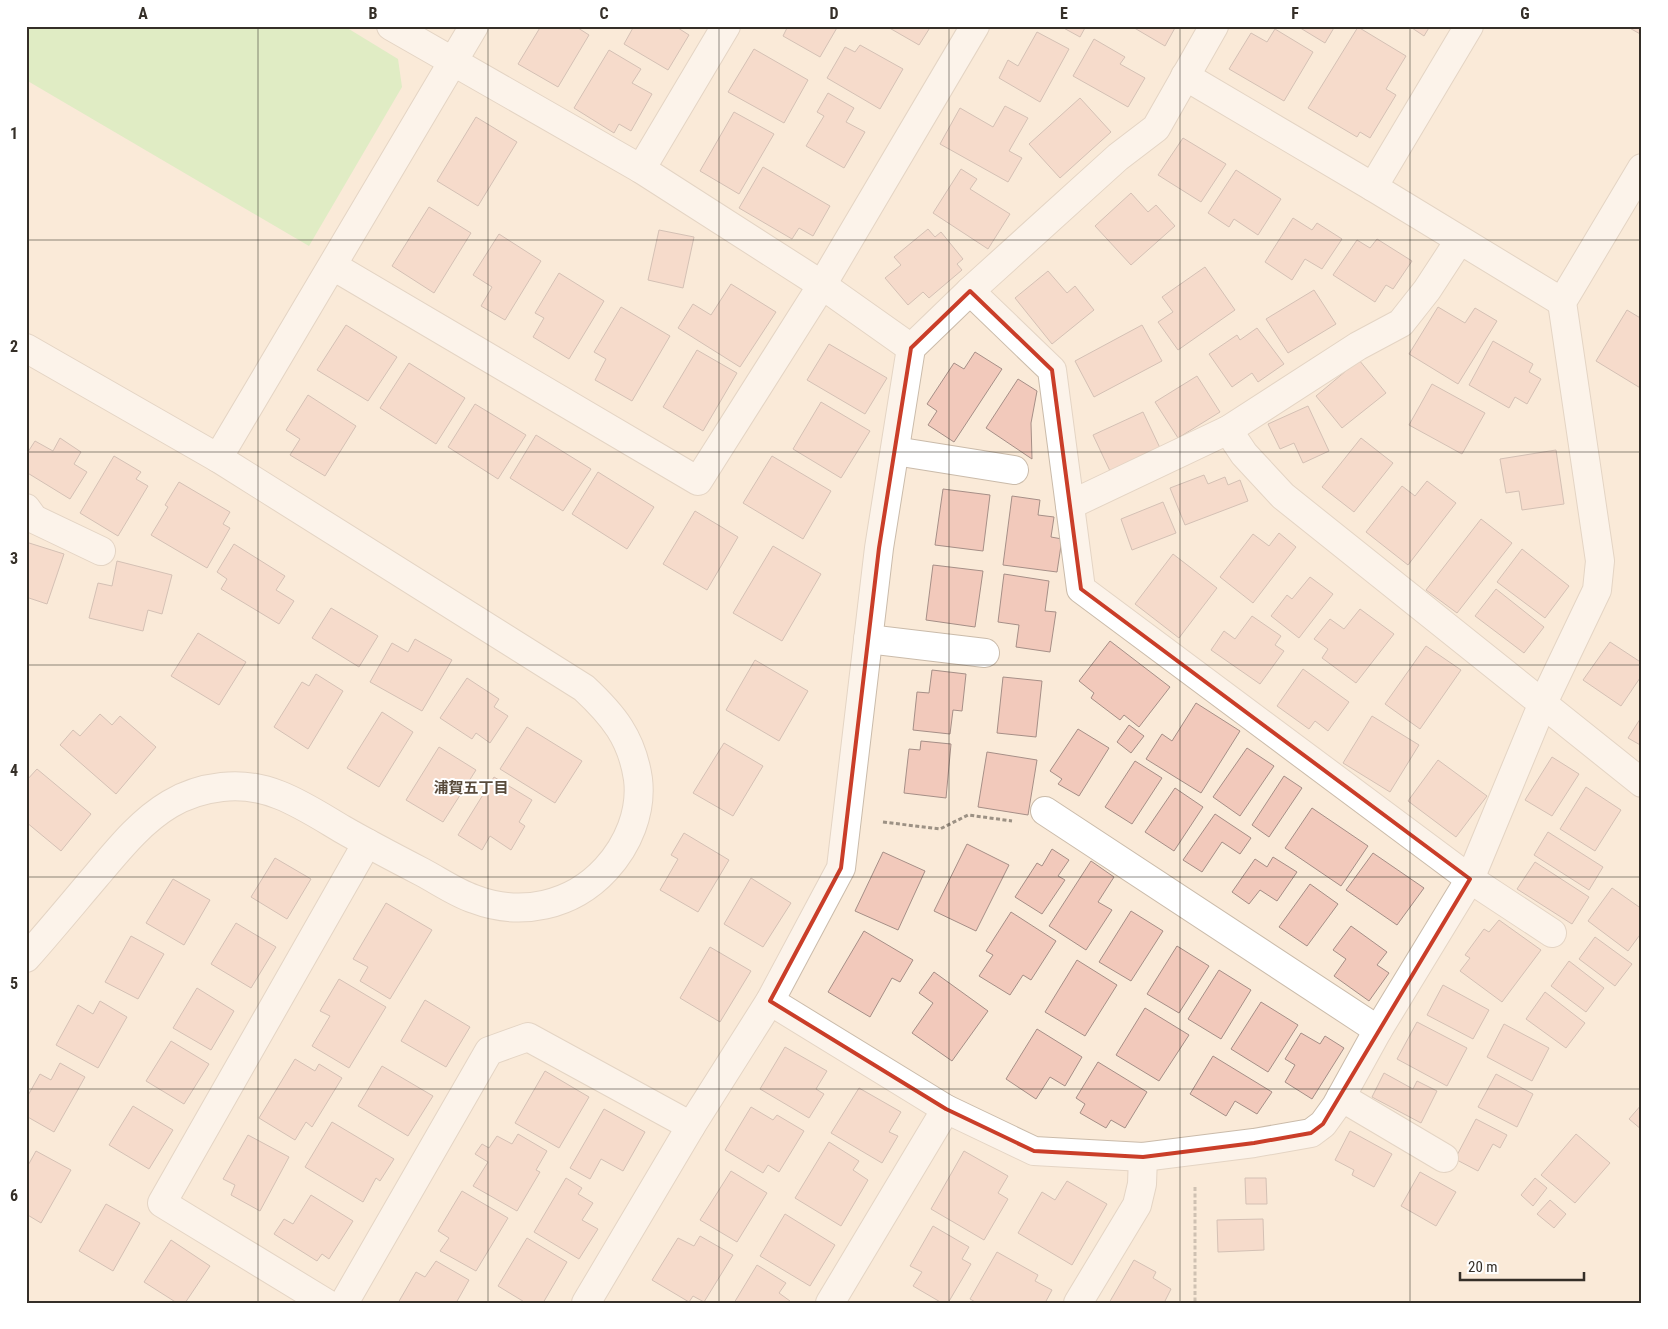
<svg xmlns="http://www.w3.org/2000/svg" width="1668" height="1329" viewBox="0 0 1668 1329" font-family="'Roboto Condensed','Noto Sans JP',sans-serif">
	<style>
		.green { fill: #c1efac }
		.building { fill: #f2c9bb; stroke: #a68f87 }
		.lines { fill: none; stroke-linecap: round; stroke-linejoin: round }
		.minor-casing { stroke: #cabbaa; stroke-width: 30 }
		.tertiary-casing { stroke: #cabbaa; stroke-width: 30 }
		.path { stroke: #9c9184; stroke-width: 3; stroke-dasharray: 4 2.5; stroke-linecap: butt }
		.minor { stroke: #fff; stroke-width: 28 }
		.tertiary { stroke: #fff; stroke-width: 28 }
		.marked { fill: none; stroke: #ca3e29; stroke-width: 4; stroke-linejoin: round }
		.grid { fill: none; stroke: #352f28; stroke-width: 1; stroke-opacity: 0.55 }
		.labels { text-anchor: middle; stroke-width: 4; stroke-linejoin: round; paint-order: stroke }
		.neighbourhood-label { font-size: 15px; font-weight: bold; fill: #584b3c; stroke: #fff }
		.neatline { fill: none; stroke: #352f28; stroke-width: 2 }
		.grid-label { font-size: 16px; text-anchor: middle; font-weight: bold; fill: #352f28 }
	</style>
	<rect width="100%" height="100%" fill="#faead8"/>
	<polygon class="green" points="26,26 344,26 398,59 402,87 309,246 26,80"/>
	<g class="building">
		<polygon points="541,26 575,26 589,35 558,87 518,64"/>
		<polygon points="634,26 675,26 689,35 668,70 624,44"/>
		<polygon points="788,26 838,26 820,57 783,36"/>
		<polygon points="886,26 931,26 919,45"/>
		<polygon points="1060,26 1086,26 1080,37"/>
		<polygon points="1131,26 1176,26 1165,46"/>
		<polygon points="1297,26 1335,26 1325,43"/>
		<polygon points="1409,26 1430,26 1424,36"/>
		<polygon points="1626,26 1642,26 1642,35"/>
		<polygon points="1358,27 1406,56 1386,89 1396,95 1370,138 1360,132 1357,137 1308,108"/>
		<polygon points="1275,29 1313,52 1284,101 1229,69 1251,33 1267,42"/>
		<polygon points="1037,32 1069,49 1040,102 999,78 1008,60 1018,66"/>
		<polygon points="1094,39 1125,57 1120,64 1145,78 1128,107 1073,76"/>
		<polygon points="860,45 903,69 880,109 827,78 845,47 855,52"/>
		<polygon points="754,49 808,80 784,123 728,92"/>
		<polygon points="609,50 641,69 632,83 652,94 631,131 619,124 614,133 574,108"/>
		<polygon points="828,93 854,108 846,122 865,132 844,168 806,146 824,116 817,112"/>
		<polygon points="1080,98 1111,132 1060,178 1029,144"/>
		<polygon points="1005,106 1028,118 1009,151 1022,158 1008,182 940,144 960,108 993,127"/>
		<polygon points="734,112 774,134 739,194 700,171"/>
		<polygon points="476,117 517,142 478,206 437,181"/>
		<polygon points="1183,138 1226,164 1201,202 1158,175"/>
		<polygon points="763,167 830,206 813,236 799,228 792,239 739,208"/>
		<polygon points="961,169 977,179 970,189 1010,214 988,249 933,213"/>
		<polygon points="1236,170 1281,199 1258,235 1234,219 1229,227 1208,213"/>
		<polygon points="1131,193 1148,212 1156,205 1175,226 1131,265 1095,226"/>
		<polygon points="429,207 471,233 434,293 392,266"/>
		<polygon points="1293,218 1312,230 1317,223 1342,239 1322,269 1305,259 1292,280 1265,262"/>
		<polygon points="928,229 935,237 941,232 963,259 957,264 962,270 929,298 923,292 908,305 885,278 901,265 894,257"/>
		<polygon points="659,230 694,237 683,288 648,280"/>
		<polygon points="499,234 541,261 505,320 481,306 492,287 473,275"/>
		<polygon points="1377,239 1412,261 1393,289 1386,285 1375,302 1333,275 1357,240 1370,248"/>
		<polygon points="1205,267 1235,310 1178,350 1158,322 1173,312 1162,297"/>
		<polygon points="1048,271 1067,293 1075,286 1094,310 1052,344 1015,298"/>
		<polygon points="559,273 604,301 569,359 533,337 544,318 535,313"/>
		<polygon points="731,284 776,312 740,367 678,328 693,304 711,315"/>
		<polygon points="1314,290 1336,324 1288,353 1266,319"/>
		<polygon points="621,307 670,336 632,401 595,380 606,359 594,352"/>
		<polygon points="1438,307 1465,323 1475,308 1497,321 1458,384 1409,354"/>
		<polygon points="1627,310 1642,319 1642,389 1596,361"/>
		<polygon points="346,325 397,357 368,401 317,370"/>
		<polygon points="1142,325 1162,361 1094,397 1075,361"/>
		<polygon points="1257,328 1284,364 1258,382 1252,373 1232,387 1209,354 1237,335 1240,340"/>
		<polygon points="1493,341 1533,364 1529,372 1541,379 1527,404 1515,397 1509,408 1469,385"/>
		<polygon points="829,344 887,378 865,414 807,380"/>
		<polygon points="697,350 737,373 703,431 663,407"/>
		<polygon points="975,352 1002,369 954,442 928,425 937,411 927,404 954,363 964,369"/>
		<polygon points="1359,360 1386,393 1342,428 1316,396"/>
		<polygon points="409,363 465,398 436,444 380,408"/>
		<polygon points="1197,376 1220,412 1178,438 1155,402"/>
		<polygon points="1018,379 1037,391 1031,423 1032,459 986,428"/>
		<polygon points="1432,384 1485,413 1462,454 1409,425"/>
		<polygon points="308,395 356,426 325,476 290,455 300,439 286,430"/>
		<polygon points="821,402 870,431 841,478 793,449"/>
		<polygon points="475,404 526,435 498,479 448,447"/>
		<polygon points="1308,406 1329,451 1303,463 1294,443 1280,449 1268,424"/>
		<polygon points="1143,412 1160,448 1110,471 1093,435"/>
		<polygon points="536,435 591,469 563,511 510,478"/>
		<polygon points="60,438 81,452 74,464 87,472 70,499 26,472 26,455 35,441 53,451"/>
		<polygon points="1361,438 1393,463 1354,512 1322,487"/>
		<polygon points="1556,450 1564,504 1522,510 1519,491 1506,493 1500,459"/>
		<polygon points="114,456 141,472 136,479 148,486 118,536 80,513"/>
		<polygon points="772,456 831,491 803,539 743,503"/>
		<polygon points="598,472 654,507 627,549 572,514"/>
		<polygon points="1204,475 1208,484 1225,477 1228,485 1240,480 1248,501 1185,525 1170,488"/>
		<polygon points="1427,481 1456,503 1408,565 1366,532 1402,486 1415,496"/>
		<polygon points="179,482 230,512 223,524 230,528 207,568 151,535 168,507 165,505"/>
		<polygon points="943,489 990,495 983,551 935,545"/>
		<polygon points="1012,496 1040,500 1038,515 1054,517 1051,537 1062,539 1057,572 1003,565"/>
		<polygon points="1163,502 1176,533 1132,550 1121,519"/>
		<polygon points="695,511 738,537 707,590 663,564"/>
		<polygon points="1481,519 1512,543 1457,613 1426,590"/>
		<polygon points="1279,533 1296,547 1253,603 1220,577 1253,534 1269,546"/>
		<polygon points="26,542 64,554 47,604 26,597"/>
		<polygon points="234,544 285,576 276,590 294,601 279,624 221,589 227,579 217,572"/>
		<polygon points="773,546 821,574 782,641 733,613"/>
		<polygon points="1522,549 1569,586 1545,618 1497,582"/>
		<polygon points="1173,554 1217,588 1179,638 1135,604"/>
		<polygon points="117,561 172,575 162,614 148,610 143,631 89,618 98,583 112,586"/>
		<polygon points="933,565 983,571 975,627 926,620"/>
		<polygon points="1004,574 1049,581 1045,611 1056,612 1050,652 1016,647 1019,625 998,622"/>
		<polygon points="1310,577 1333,594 1299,638 1271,616 1287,595 1292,599"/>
		<polygon points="1496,589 1544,627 1524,653 1475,616"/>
		<polygon points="331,608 378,636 359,667 312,638"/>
		<polygon points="1360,609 1394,634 1356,683 1322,658 1328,649 1314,639 1330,619 1344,629"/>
		<polygon points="1252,616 1281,636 1275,645 1284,651 1260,684 1211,650 1224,631 1235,639"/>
		<polygon points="198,633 246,662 219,705 171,676"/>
		<polygon points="415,639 452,660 422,711 370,682 392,643 408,652"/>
		<polygon points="1110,641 1170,687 1139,727 1124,715 1120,720 1091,698 1094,693 1079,681"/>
		<polygon points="1610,642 1642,663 1642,675 1621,706 1583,680"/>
		<polygon points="1426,646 1461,670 1420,729 1385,704"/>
		<polygon points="755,660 808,691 779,741 726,710"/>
		<polygon points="1303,669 1349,702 1328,731 1315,721 1309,729 1277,706"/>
		<polygon points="932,670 966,674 962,711 953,710 950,734 913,730 917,692 929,693"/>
		<polygon points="316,674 343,691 308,749 274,727 302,682 309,686"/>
		<polygon points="1003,677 1042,681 1036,737 997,733"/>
		<polygon points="467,678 499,699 494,707 508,716 490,743 476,733 472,739 440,718"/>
		<polygon points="1196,703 1240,731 1201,793 1146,759 1162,734 1172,741"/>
		<polygon points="382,712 413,732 379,787 347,768"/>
		<polygon points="100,714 112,725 120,716 156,747 116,794 60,745 73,730 80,736"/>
		<polygon points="1372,716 1419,745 1390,792 1343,763"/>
		<polygon points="1642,716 1642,746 1628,738"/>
		<polygon points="1129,725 1144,736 1131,753 1117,742"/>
		<polygon points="527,727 582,761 555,803 500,769"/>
		<polygon points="1078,729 1109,748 1079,796 1058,784 1062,779 1050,771"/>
		<polygon points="921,741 951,744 946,798 904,793 909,749 920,750"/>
		<polygon points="724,743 763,766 733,816 693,793"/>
		<polygon points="439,747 476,770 443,822 406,800"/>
		<polygon points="1247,748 1274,766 1240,816 1213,797"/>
		<polygon points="987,752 1037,760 1028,815 978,807"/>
		<polygon points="1552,757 1579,774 1552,816 1525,800"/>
		<polygon points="1438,760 1487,796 1456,837 1408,801"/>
		<polygon points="1135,761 1162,778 1132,824 1105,807"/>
		<polygon points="37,769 91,814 61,851 26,822 26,781"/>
		<polygon points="1284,776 1302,788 1269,837 1252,825"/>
		<polygon points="494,777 532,800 519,822 525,826 511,850 490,836 482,850 458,835"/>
		<polygon points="1586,787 1621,810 1595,851 1560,829"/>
		<polygon points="1175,788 1203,807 1174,851 1145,832"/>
		<polygon points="1312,808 1368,846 1341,886 1285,848"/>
		<polygon points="1215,814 1251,838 1240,854 1222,842 1202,872 1183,860"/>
		<polygon points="1548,832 1603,867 1589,890 1534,855"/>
		<polygon points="684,833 729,860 698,912 660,890 678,859 671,855"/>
		<polygon points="967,844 1009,865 976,931 934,911"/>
		<polygon points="1052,849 1069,860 1058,876 1065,880 1042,914 1015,897 1037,863 1042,866"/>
		<polygon points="883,852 925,871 898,930 855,911"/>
		<polygon points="1373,853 1424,888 1397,925 1346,890"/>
		<polygon points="1273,857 1297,872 1277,901 1260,890 1249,904 1232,892 1255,859 1267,867"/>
		<polygon points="275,858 311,879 287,919 251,897"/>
		<polygon points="1091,861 1114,877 1098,902 1112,910 1086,950 1049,926"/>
		<polygon points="1535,862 1589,897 1572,924 1517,889"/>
		<polygon points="751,878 791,903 763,947 724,924"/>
		<polygon points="173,879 210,900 184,945 146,923"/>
		<polygon points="1310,884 1338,904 1307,946 1279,927"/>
		<polygon points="1612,888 1642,909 1642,932 1628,951 1588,921"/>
		<polygon points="386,903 432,930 390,999 360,981 368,967 353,959"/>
		<polygon points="1131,911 1163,931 1131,981 1099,962"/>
		<polygon points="1011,912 1056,941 1031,980 1023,975 1010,995 979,976 993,955 986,951"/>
		<polygon points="1499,920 1541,950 1502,1002 1460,971 1470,958 1465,955 1484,929 1489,932"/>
		<polygon points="236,923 276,947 251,988 211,964"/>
		<polygon points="1351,926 1387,952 1377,965 1389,973 1369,1001 1334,976 1346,959 1333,950"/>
		<polygon points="864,931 913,960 900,982 892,978 870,1017 828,992"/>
		<polygon points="131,936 164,954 138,999 105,982"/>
		<polygon points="1595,937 1632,964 1615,986 1579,959"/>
		<polygon points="1177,946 1209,966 1179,1013 1147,994"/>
		<polygon points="710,947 751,971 720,1022 680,998"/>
		<polygon points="1077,960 1117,985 1085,1036 1045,1012"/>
		<polygon points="1569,961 1604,988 1586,1012 1551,986"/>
		<polygon points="1219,970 1251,990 1221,1039 1188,1019"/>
		<polygon points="934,972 988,1011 952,1061 912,1033 933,1003 919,993"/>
		<polygon points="339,979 386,1007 349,1068 312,1046 330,1016 320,1011"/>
		<polygon points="1443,985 1489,1010 1473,1039 1427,1015"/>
		<polygon points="197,988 234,1011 211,1050 173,1028"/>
		<polygon points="1545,992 1585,1023 1566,1048 1526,1019"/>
		<polygon points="425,1000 470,1027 446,1067 401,1041"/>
		<polygon points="100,1001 127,1017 98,1068 56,1045 78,1005 93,1014"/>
		<polygon points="1261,1002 1298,1025 1268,1072 1231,1049"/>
		<polygon points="1145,1008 1189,1035 1159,1081 1116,1055"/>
		<polygon points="1417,1022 1467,1048 1447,1086 1397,1059"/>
		<polygon points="1504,1024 1549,1048 1532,1081 1487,1057"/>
		<polygon points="1037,1029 1082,1057 1065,1086 1050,1077 1036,1099 1006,1079"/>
		<polygon points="1301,1033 1320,1044 1325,1036 1344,1048 1312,1099 1285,1082 1295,1065 1285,1059"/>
		<polygon points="171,1041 209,1064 184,1104 146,1081"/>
		<polygon points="785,1047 827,1071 816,1089 824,1094 809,1118 760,1089"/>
		<polygon points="1213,1056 1272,1092 1257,1114 1235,1101 1226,1116 1190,1094"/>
		<polygon points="295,1059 315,1071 319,1064 342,1078 312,1127 306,1122 295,1140 259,1118"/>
		<polygon points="1098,1062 1147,1092 1125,1128 1111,1120 1106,1128 1080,1113 1085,1104 1076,1098"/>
		<polygon points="60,1063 85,1077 54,1132 26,1116 26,1099 40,1074 51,1080"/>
		<polygon points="382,1066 433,1096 408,1136 358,1106"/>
		<polygon points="545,1071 589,1097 559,1148 515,1123"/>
		<polygon points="1384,1073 1413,1089 1417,1081 1437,1091 1421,1123 1372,1097"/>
		<polygon points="1496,1074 1533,1094 1517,1127 1478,1107"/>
		<polygon points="859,1088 901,1112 889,1132 898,1136 882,1163 831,1133"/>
		<polygon points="1642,1104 1642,1130 1629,1119"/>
		<polygon points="133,1106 173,1130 149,1169 109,1145"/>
		<polygon points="751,1107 773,1120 777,1115 804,1131 779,1172 768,1165 763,1173 725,1150"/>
		<polygon points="604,1109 645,1132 623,1171 601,1159 590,1179 570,1168"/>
		<polygon points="1476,1119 1507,1135 1500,1148 1493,1144 1478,1171 1455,1159"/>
		<polygon points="332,1122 394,1159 380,1181 376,1178 363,1202 305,1167"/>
		<polygon points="1350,1131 1392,1154 1374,1187 1352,1175 1354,1170 1335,1160"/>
		<polygon points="518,1134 547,1151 536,1170 540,1172 517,1211 473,1186 488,1162 475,1154 482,1144 489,1148 497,1136 512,1144"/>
		<polygon points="1576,1134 1610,1163 1575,1203 1541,1175"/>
		<polygon points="248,1135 289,1157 260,1211 231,1195 235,1185 223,1179"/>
		<polygon points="829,1142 859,1161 853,1170 868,1180 841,1226 795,1198"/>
		<polygon points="36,1151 71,1170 41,1223 26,1214 26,1169"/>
		<polygon points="964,1151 1008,1176 998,1193 1008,1199 984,1240 931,1209"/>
		<polygon points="731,1171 767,1193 737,1242 700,1220"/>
		<polygon points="1420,1172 1456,1192 1436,1226 1401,1206"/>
		<polygon points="566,1178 582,1188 578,1194 593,1203 582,1220 598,1229 579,1259 534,1232"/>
		<polygon points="1245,1178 1266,1178 1267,1204 1246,1204"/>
		<polygon points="1535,1178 1547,1188 1533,1206 1521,1195"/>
		<polygon points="1067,1181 1107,1204 1072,1265 1018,1233 1042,1192 1055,1200"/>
		<polygon points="462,1191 508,1218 476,1271 440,1251 449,1238 438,1231"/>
		<polygon points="311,1195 353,1221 329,1259 322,1254 317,1261 274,1234 284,1219 293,1224"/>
		<polygon points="1550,1200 1566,1214 1554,1228 1537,1214"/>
		<polygon points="106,1204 140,1223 113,1271 79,1251"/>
		<polygon points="785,1214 835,1245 810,1286 760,1256"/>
		<polygon points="1263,1219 1264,1250 1218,1252 1217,1220"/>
		<polygon points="933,1226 969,1247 962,1259 971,1264 948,1303 942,1303 913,1286 922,1272 910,1266"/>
		<polygon points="700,1236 733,1255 704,1302 693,1296 689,1302 652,1280 678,1238 694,1246"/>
		<polygon points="527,1238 567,1262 543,1303 526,1303 498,1286"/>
		<polygon points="171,1240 210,1266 185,1303 177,1303 144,1282"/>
		<polygon points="997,1252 1038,1275 1035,1281 1052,1290 1045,1303 977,1303 970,1299"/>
		<polygon points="1134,1260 1156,1272 1153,1278 1171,1289 1164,1303 1109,1303"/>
		<polygon points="436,1261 469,1280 456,1303 398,1303 416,1272 425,1277"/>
		<polygon points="757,1265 786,1283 779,1293 790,1301 789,1303 734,1303"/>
	</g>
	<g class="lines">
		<g class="minor-casing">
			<g id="minor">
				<polyline points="391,26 641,169 822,285 911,348"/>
				<polyline points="1185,76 1373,187 1562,302"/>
				<polyline points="641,169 726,26"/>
				<polyline points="1373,187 1469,26"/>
				<polyline points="333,266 698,481 822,285 975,26"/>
				<polyline points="970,291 1052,370 1081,589 1470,879 1552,933"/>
				<polyline points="26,348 218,458"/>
				<polyline points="1228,430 1244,454 1283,496 1642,783"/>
				<polyline points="895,451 1014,470"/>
				<polyline points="1070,505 1228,430 1358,346 1401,323 1427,290 1459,241"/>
				<polyline points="26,508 34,519 101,551"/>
				<polyline points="868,639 985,653"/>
				<polyline points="1045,811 1378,1030"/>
				<polyline points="770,1001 946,1109 1034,1151 1143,1157 1254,1143 1311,1133 1323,1124 1336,1106 1378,1030 1470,879 1542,705 1597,590 1600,561 1562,302 1642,168"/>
				<polyline points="1341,1097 1444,1158"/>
				<polyline points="326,1303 162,1203 367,843"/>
				<polyline points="344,1303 489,1051 528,1037 691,1126"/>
				<polyline points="586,1303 691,1126 770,1001 841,868 879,548 911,348 970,291 1118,157 1156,128 1214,26"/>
				<polyline points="830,1303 946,1109"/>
				<polyline points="1078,1303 1137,1205 1142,1184 1143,1157"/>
			</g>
		</g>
		<g class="tertiary-casing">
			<path id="tertiary" d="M26,958c24,-27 47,-55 70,-82 22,-26 45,-55 74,-72 15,-9 34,-15 52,-17 46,-6 83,20 120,42 26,15 53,29 80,43 17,9 34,21 52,27 47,18 98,7 132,-30 22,-24 36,-57 32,-90 -6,-41 -25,-64 -54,-91l-366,-230 256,-432"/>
		</g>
		<g class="path">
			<polyline points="883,822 940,829 968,815 1012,821"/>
			<polyline points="1195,1187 1195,1303"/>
		</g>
		<use href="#minor" class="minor"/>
		<use href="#tertiary" class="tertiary"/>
	</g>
	<path d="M0 0H1668V1329H0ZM970,291l82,79 29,219 389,290 -147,245 -12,9 -57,10 -111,14 -109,-6 -88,-42 -176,-108 71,-133 38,-320 32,-200z" fill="#faead8" fill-opacity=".55" fill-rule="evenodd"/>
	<path class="marked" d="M970,291l82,79 29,219 389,290 -147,245 -12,9 -57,10 -111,14 -109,-6 -88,-42 -176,-108 71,-133 38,-320 32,-200z"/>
	<path class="grid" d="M258,26v1277M488,26v1277M719,26v1277M949,26v1277M1180,26v1277M1410,26v1277M26,240h1616M26,452h1616M26,665h1616M26,877h1616M26,1089h1616"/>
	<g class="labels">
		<g class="neighbourhood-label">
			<text x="471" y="793">浦賀五丁目</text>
		</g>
	</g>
	<rect width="1668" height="1329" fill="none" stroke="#ffffff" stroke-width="55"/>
	<path d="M1460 1272v8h124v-8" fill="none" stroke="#352f28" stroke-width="2.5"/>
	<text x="1468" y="1272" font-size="15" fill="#352f28" stroke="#ffffff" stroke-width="4" paint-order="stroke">20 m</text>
	<rect x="28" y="28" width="1612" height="1274" class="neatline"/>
	<g class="grid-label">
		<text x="143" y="19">A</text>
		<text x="373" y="19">B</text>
		<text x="604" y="19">C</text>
		<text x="834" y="19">D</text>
		<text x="1064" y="19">E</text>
		<text x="1295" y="19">F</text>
		<text x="1525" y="19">G</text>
		<text x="14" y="139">1</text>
		<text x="14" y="352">2</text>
		<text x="14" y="564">3</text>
		<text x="14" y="776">4</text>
		<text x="14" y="989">5</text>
		<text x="14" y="1201">6</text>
	</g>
</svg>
